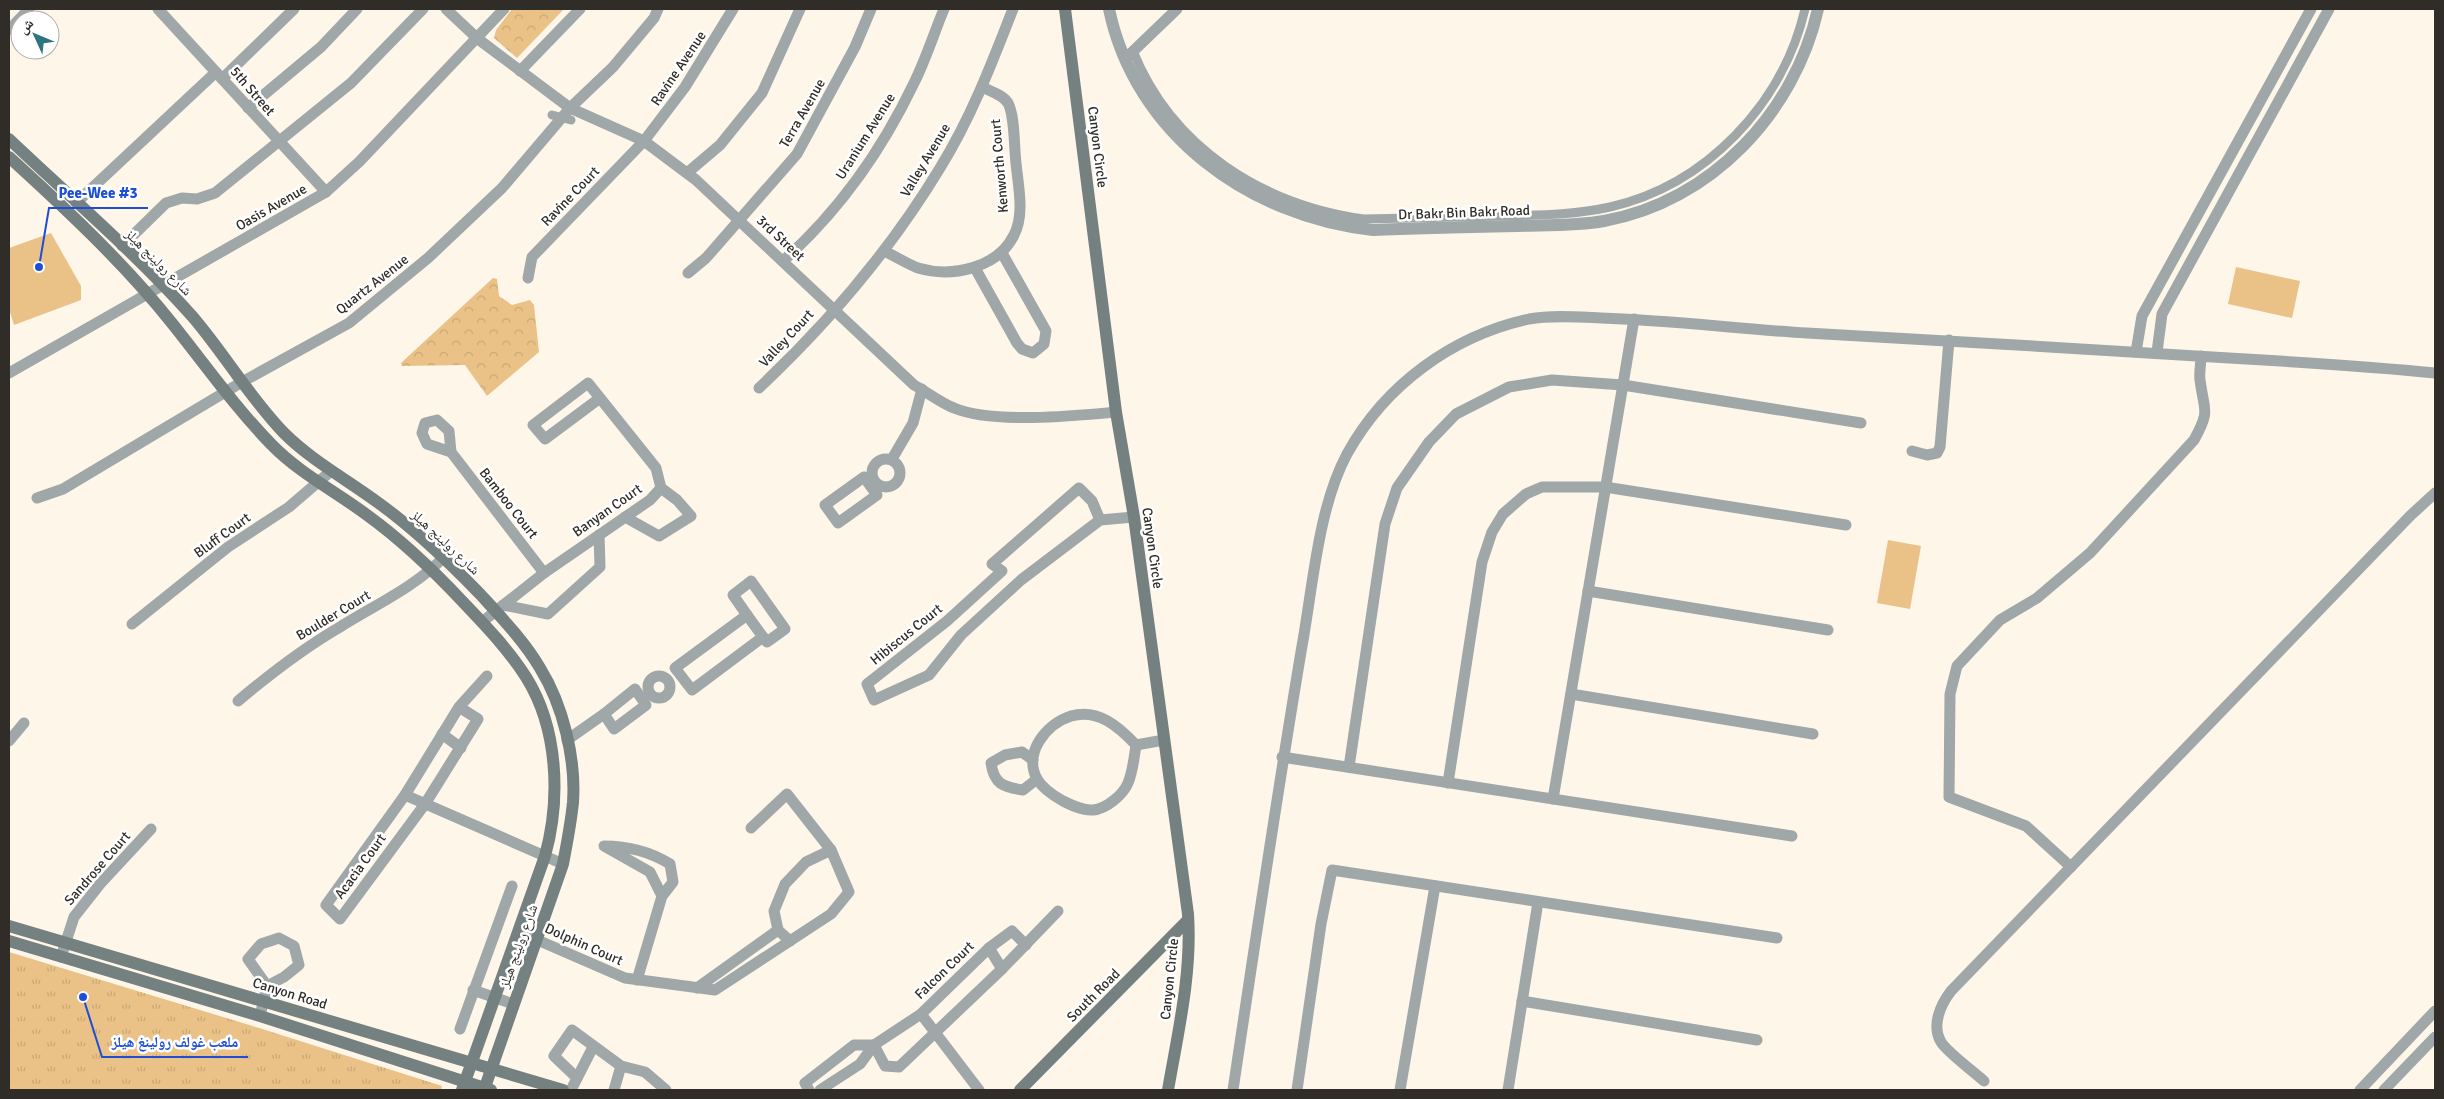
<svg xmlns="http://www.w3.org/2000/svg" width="2444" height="1099" viewBox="0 0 2444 1099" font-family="Signika,'Noto Naskh Arabic',sans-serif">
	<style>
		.grass { fill: url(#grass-tufts) }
		.park { fill: url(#park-crowns) }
		.pitch { fill: #eac287 }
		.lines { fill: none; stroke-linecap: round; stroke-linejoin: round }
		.pedestrian { stroke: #9fa7a8; stroke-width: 9 }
		.minor { stroke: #9fa7a8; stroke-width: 11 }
		.tertiary { stroke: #9fa7a8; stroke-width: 12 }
		.secondary { stroke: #758081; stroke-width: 12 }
		.labels { text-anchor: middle; stroke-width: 5; stroke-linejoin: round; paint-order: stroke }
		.street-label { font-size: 14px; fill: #302d28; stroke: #fff }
		.leader { fill: none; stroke: #1d4ed8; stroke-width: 2 }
		.callout-dot { fill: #1d4ed8; stroke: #fff; stroke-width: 2 }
		.callout-label { font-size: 15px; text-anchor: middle; font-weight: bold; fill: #1d4ed8; stroke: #fff; stroke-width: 5; stroke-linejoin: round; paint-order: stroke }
	</style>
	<defs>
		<pattern id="grass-tufts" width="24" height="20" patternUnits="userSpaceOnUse" patternTransform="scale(1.25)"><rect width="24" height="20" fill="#eac287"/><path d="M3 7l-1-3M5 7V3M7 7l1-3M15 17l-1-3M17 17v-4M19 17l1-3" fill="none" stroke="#c9a775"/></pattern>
		<pattern id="park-crowns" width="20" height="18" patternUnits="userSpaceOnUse" patternTransform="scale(1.25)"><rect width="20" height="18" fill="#eac287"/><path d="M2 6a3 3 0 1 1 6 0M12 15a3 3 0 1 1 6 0" fill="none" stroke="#c9a775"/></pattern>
	</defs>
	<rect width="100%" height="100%" fill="#fff6ea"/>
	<polygon class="grass" points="9,952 256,1027 442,1086 441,1090 9,1090"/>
	<g class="park">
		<polygon points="512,9 564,9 517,58 494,38 496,30"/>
		<polygon points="493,278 497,279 499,296 512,305 530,300 534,305 539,352 487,396 465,365 402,366 401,363"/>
	</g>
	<g class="pitch">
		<polygon points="51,233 81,286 81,300 14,325 9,309 9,248"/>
		<polygon points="2236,267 2300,281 2292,318 2228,304"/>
		<polygon points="1888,540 1921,546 1910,609 1877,603"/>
	</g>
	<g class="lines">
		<g class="pedestrian">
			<path d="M1133,51c39,97 130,154 231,168 46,-1 91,-2 137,-3 37,-1 73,-1 109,-9 96,-22 173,-103 195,-198"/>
			<polyline points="552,115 571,120"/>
		</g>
		<g class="minor">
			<polyline points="158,9 326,192"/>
			<path d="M446,9l32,30 92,69 74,33 52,39 218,205c13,7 27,18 40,23 38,16 120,8 162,4"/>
			<polyline points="9,30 29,9"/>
			<polyline points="1126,58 1177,9"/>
			<polyline points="520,71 580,9"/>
			<polyline points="222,79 294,9"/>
			<polyline points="248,108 321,47 357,9"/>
			<polyline points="687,173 720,145 762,93 800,9"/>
			<polyline points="76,203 216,72"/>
			<polyline points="122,246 166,203 182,198 197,199 215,193 351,83 423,9"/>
			<path d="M884,251c11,5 23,13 34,17 34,10 80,0 96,-33 11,-21 4,-50 2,-72 -2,-15 -1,-47 -8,-60 -5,-8 -18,-12 -26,-16"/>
			<path d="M783,261c55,-49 99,-111 131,-178 12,-24 20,-50 30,-74"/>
			<polyline points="975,268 1017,343 1022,349 1033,353 1044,344 1046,331 1002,253"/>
			<polyline points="688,273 706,258 797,154 855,47 871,9"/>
			<polyline points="528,278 532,257 644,141 685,87 733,9"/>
			<polyline points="2136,352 2142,316 2311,9"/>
			<polyline points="2157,352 2162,314 2329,9"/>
			<polyline points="9,373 326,192 359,162 504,9"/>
			<path d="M759,388c69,-65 132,-139 181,-220 31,-50 52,-105 73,-159"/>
			<polyline points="1912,451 1927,455 1937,453 1940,447 1949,340"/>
			<polyline points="451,452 427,444 422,433 425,423 437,420 449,431 451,452 544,573"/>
			<circle cx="886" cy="473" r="14"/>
			<polyline points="892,459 913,423 922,389"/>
			<polygon points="864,477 877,495 838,523 825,505"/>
			<polyline points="37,498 63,489 242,382 349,323 428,258 502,188 570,108 613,67 654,18 658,9"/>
			<polyline points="625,517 659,536 691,516 677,500 661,488"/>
			<polyline points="1100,520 1021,580 961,635 929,675 874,700 867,684 947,621 1002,571 992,564 1079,488 1092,501 1100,520 1134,517"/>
			<polyline points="1588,591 1828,630"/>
			<polyline points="503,605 548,614 600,567 599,535"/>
			<polygon points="747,615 763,637 692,690 675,668"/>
			<polyline points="747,615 733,595 751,581 785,629 767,642 763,637"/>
			<polyline points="482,622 544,573 650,500 661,488 656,468 588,383 533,425 545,439 600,398"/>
			<polyline points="132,624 228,547 289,507 331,471"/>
			<circle cx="659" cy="687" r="11"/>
			<polygon points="635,689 646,705 614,729 604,714"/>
			<polyline points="1571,694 1813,734"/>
			<path d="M238,701c32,-27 66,-53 102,-74 35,-22 75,-40 104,-70"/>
			<polyline points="459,707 478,719 425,804 340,919 326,905 405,795 459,707 487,676"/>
			<polyline points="442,734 461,748"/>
			<polyline points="567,740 604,714"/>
			<polyline points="9,741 24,723"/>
			<path d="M1136,745c-2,13 -3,26 -8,38 -5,12 -22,26 -35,27 -10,1 -22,-5 -30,-9 -9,-5 -20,-12 -26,-22 -14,-26 9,-55 34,-63 27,-8 48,11 65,29l28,-5"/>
			<polyline points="1282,757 1792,836"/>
			<path d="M1033,760l-11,-8 -17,3 -14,8c3,21 12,24 32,27l14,-11"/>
			<polyline points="1349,767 1385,524 1397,488 1429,442 1456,414 1509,387 1552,380 1623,385 1861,423"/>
			<polyline points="1448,783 1482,562 1492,532 1503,514 1526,494 1542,487 1605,487 1846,525"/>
			<polyline points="405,795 563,864"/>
			<polyline points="1553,799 1634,319"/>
			<path d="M2071,867l-45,-41 -77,-29 1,-103 7,-28 43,-46 37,-22 53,-45 104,-113c17,-31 10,-28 6,-60 -1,-8 1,-16 1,-24"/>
			<polyline points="519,932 625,978 715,990 831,914 849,892 831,850 787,794 751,828"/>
			<polyline points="790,941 778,930 774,911 785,884 806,862 831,850"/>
			<polyline points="989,948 1002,969"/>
			<polyline points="61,957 74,917 100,884 151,829"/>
			<path d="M637,980l25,-84 11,-14 -3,-18c-21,-13 -42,-18 -66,-18l46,26 12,24"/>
			<polyline points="697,988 778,930"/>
			<polyline points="473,990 513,1004"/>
			<polyline points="1522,1001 1757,1040"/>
			<polyline points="921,1014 979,1090"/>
			<polyline points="260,1016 267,986 284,977 299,965 294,946 279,938 261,944 248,959 267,986"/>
			<polyline points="460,1029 512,886"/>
			<polyline points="874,1045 885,1066 899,1067 1002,969 1058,911"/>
			<polyline points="577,1078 554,1056 572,1030 621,1066 645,1072 666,1090"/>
			<path d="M1984,1081c-10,-9 -37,-29 -43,-39 -10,-17 0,-38 10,-51l459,-475 25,-23"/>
			<polyline points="571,1090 593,1047"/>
			<polyline points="614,1090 621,1066"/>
			<polyline points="809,1090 805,1083 854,1045 874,1045"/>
			<polyline points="820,1090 860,1064 874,1045 921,1014 989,948 1012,931 1026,945"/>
			<path d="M1233,1090c22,-148 44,-296 69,-444 11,-60 16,-138 45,-192 38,-69 105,-118 182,-135 23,-4 49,-2 72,-1 69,2 137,11 206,15 141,8 281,16 422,25 69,4 138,8 206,15"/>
			<polyline points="1297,1090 1321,924 1332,870 1777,938"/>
			<polyline points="1400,1090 1435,886"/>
			<polyline points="1508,1090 1538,902"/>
			<polyline points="2360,1090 2435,1011"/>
			<polyline points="2384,1090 2435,1037"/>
		</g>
		<path class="tertiary" d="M1109,9c26,125 141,208 264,221 48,-2 96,-3 144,-4 29,-1 59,0 87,-5 107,-19 191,-109 214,-212"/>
		<g class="secondary">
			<path d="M1065,9l51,403 18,105 54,397c4,60 -10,118 -20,176"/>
			<path d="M9,139c61,58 127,114 183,177 32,37 57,81 92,117 28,28 64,47 96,71 37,27 68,57 100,90 21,23 44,47 60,74 23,37 36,91 33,134 -2,21 -6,41 -10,62l-79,226"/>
			<path d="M9,157c56,51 115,106 162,165 33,41 63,84 100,122 28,29 64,47 96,71 36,26 66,55 96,87 22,23 45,47 63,75 32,51 35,121 19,179l-83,234"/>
			<polyline points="9,926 563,1090"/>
			<polyline points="9,941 260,1016 491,1090"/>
			<polyline points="1020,1090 1188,920"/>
		</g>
	</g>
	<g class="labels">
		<g class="street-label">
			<text transform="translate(678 68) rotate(-56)" y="5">Ravine Avenue</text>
			<text transform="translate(253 91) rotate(49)" y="5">5th Street</text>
			<text transform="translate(802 113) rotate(-60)" y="5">Terra Avenue</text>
			<text transform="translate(865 136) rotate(-58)" y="5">Uranium Avenue</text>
			<text transform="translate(1098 147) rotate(83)" y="5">Canyon Circle</text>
			<text transform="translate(925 160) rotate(-59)" y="5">Valley Avenue</text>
			<text transform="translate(999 166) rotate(-95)" y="5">Kenworth Court</text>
			<text transform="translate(570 196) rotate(-46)" y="5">Ravine Court</text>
			<text transform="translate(271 207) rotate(-30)" y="5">Oasis Avenue</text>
			<text transform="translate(1464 212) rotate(-2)" y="5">Dr Bakr Bin Bakr Road</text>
			<text transform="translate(781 238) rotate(43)" y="5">3rd Street</text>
			<text transform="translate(159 262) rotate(45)" y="5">شارع رولينج هيلز</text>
			<text transform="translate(372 284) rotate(-38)" y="5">Quartz Avenue</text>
			<text transform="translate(786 338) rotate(-47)" y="5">Valley Court</text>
			<text transform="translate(509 503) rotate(52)" y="5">Bamboo Court</text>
			<text transform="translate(607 510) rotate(-35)" y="5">Banyan Court</text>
			<text transform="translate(222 535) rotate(-36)" y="5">Bluff Court</text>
			<text transform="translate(446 542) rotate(43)" y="5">شارع رولينج هيلز</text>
			<text transform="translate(1153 548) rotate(82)" y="5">Canyon Circle</text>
			<text transform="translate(333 615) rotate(-31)" y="5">Boulder Court</text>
			<text transform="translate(906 634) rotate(-39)" y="5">Hibiscus Court</text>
			<text transform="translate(360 866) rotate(-54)" y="5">Acacia Court</text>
			<text transform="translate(97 868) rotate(-49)" y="5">Sandrose Court</text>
			<text transform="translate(584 944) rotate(24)" y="5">Dolphin Court</text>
			<text transform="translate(518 946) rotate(-70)" y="5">شارع رولينج هيلز</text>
			<text transform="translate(944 970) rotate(-44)" y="5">Falcon Court</text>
			<text transform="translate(1169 979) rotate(-84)" y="5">Canyon Circle</text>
			<text transform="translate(290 993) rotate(17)" y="5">Canyon Road</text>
			<text transform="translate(1093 995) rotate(-45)" y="5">South Road</text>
		</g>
	</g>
	<path class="leader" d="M39 267L49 208H148M83 997L102 1057H248"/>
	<g class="callout-dot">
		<circle cx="39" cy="267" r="5"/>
		<circle cx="83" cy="997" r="5"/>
	</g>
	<g class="callout-label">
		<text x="98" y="198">Pee-Wee #3</text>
		<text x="175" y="1047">ملعب غولف رولينغ هيلز</text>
	</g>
	<rect width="2444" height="1099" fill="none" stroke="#302d28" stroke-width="20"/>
	<g transform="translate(35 35) rotate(314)"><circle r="24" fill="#ffffff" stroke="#acaba9"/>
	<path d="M0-4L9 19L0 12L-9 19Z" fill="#2d757f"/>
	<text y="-8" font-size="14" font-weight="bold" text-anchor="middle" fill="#302d28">ش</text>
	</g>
</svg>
